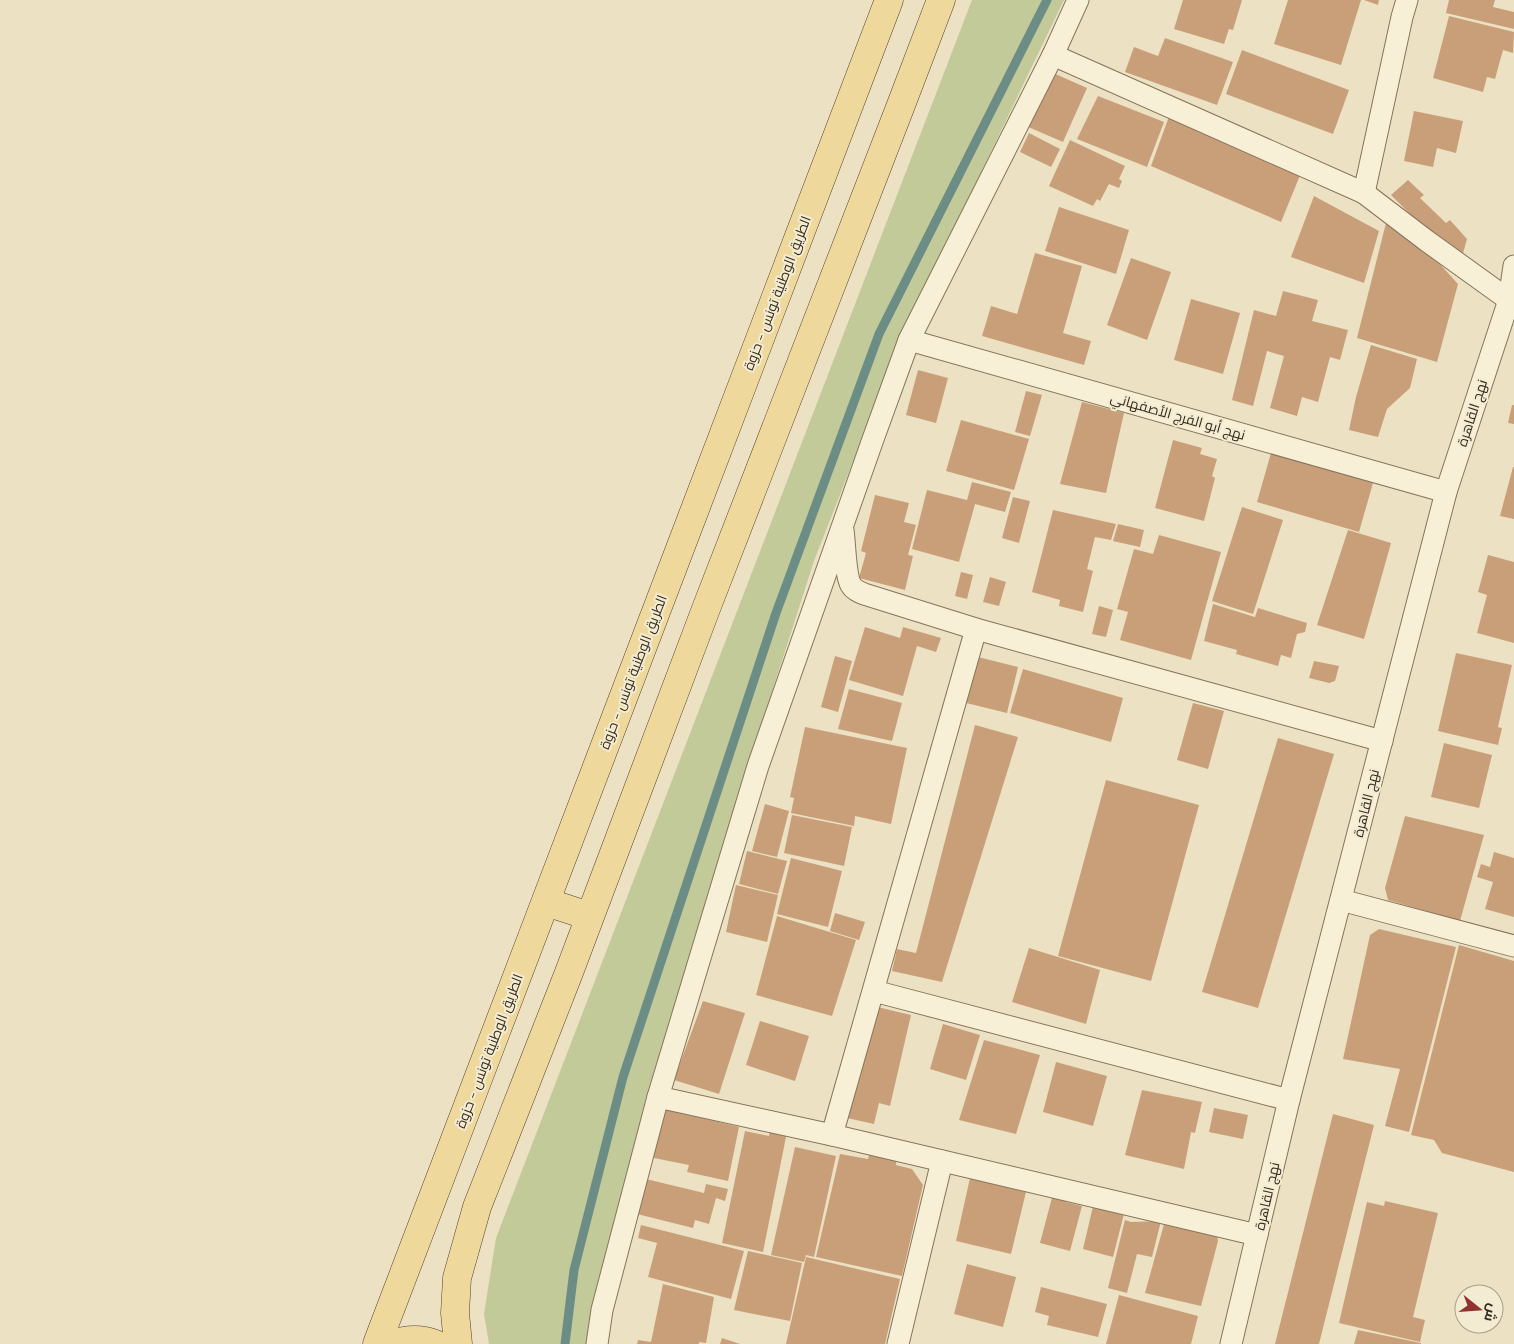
<svg xmlns="http://www.w3.org/2000/svg" width="1514" height="1344" viewBox="0 0 1514 1344" font-family="'Playfair Display',Cairo,serif">
	<style>
		.green { fill: #c1ca98 }
		.lines { fill: none; stroke-linecap: round; stroke-linejoin: round }
		.stream { stroke: #6c8d86; stroke-width: 9 }
		.building { fill: #c99f7a }
		.minor-casing { stroke: #86745b; stroke-width: 23 }
		.primary-casing { stroke: #53422f; stroke-width: 29 }
		.minor { stroke: #f7efd6; stroke-width: 21 }
		.primary { stroke: #eed89c; stroke-width: 28 }
		.labels { text-anchor: middle; stroke-width: 4; stroke-linejoin: round; paint-order: stroke }
		.street-label { font-size: 14px; fill: #362b1e; stroke: #f4ecd2 }
	</style>
	<rect width="100%" height="100%" fill="#ece2c3"/>
	<polygon class="green" points="972,0 1064,0 903,334 814,561 729,826 646,1098 596,1303 591,1344 489,1344 484,1314 496,1238"/>
	<g class="lines">
		<polyline class="stream" points="565,1344 574,1270 623,1077 776,613 879,334 1047,0"/>
	</g>
	<g class="building">
		<polygon points="1183,0 1242,0 1233,30 1229,29 1224,44 1174,29"/>
		<polygon points="1288,0 1361,0 1341,65 1274,44"/>
		<polygon points="1364,0 1379,0 1378,5"/>
		<polygon points="1449,0 1495,0 1493,7 1514,12 1514,29 1446,13"/>
		<polygon points="1449,16 1514,32 1513,53 1503,50 1495,79 1487,77 1483,92 1433,78"/>
		<polygon points="1165,38 1233,62 1217,105 1125,72 1134,47 1158,56"/>
		<polygon points="1242,50 1349,90 1333,134 1226,94"/>
		<polygon points="1051,72 1087,88 1063,142 1026,126"/>
		<polygon points="1098,96 1164,122 1147,167 1077,139"/>
		<polygon points="1171,111 1303,168 1281,222 1151,166"/>
		<polygon points="1414,111 1463,121 1456,153 1437,148 1433,167 1404,161"/>
		<polygon points="1029,133 1060,149 1051,167 1020,152"/>
		<polygon points="1070,140 1125,166 1119,179 1122,181 1119,188 1109,184 1100,201 1097,199 1093,206 1049,186"/>
		<polygon points="1408,180 1424,195 1420,198 1446,223 1450,220 1467,239 1460,264 1391,195"/>
		<polygon points="1314,196 1379,231 1364,283 1291,257"/>
		<polygon points="1059,207 1129,230 1116,274 1045,251"/>
		<polygon points="1388,215 1417,239 1458,284 1437,362 1357,338"/>
		<polygon points="1035,253 1082,266 1063,333 1091,341 1084,365 982,336 991,306 1017,314"/>
		<polygon points="1131,258 1171,272 1147,340 1107,325"/>
		<polygon points="1283,291 1318,300 1312,321 1348,330 1340,360 1330,357 1318,402 1302,397 1297,416 1270,408 1284,356 1267,351 1253,406 1232,400 1254,310 1276,316"/>
		<polygon points="1191,299 1240,313 1223,374 1174,360"/>
		<polygon points="1371,345 1417,359 1410,388 1387,409 1378,437 1349,430 1356,397"/>
		<polygon points="918,370 948,378 936,423 906,415"/>
		<polygon points="1026,391 1042,395 1030,436 1015,432"/>
		<polygon points="1082,402 1124,413 1106,493 1060,484"/>
		<polygon points="1512,405 1514,405 1514,424 1508,423"/>
		<polygon points="961,420 1029,439 1014,490 946,471"/>
		<polygon points="1173,440 1202,448 1200,454 1217,459 1212,476 1215,478 1204,521 1155,508"/>
		<polygon points="1271,453 1373,483 1359,532 1257,502"/>
		<polygon points="1513,467 1514,467 1514,519 1500,516"/>
		<polygon points="972,482 1011,492 1005,512 975,504 959,562 912,549 927,490 967,500"/>
		<polygon points="875,495 909,503 904,522 916,525 908,555 913,556 905,590 859,578 866,553 861,551"/>
		<polygon points="1013,497 1030,501 1019,543 1002,538"/>
		<polygon points="1242,507 1283,520 1253,614 1212,601"/>
		<polygon points="1053,510 1116,524 1111,540 1095,537 1087,569 1093,571 1083,612 1059,606 1060,600 1032,592"/>
		<polygon points="1118,524 1144,530 1140,547 1113,541"/>
		<polygon points="1348,530 1391,543 1364,639 1317,625"/>
		<polygon points="1159,535 1221,552 1191,660 1120,640 1128,612 1117,609 1134,549 1153,554"/>
		<polygon points="1488,555 1514,562 1514,643 1477,633 1487,595 1478,592"/>
		<polygon points="961,572 973,575 967,599 955,596"/>
		<polygon points="990,577 1006,582 999,606 983,602"/>
		<polygon points="1213,604 1255,617 1258,608 1307,623 1305,632 1297,634 1291,658 1281,655 1278,666 1236,654 1237,650 1204,641"/>
		<polygon points="1099,606 1113,610 1106,637 1092,634"/>
		<polygon points="865,627 900,638 903,627 941,638 936,652 917,646 903,696 849,680"/>
		<polygon points="1456,653 1512,665 1498,727 1502,728 1498,745 1438,731"/>
		<polygon points="835,656 852,661 838,712 821,707"/>
		<polygon points="974,656 1018,667 1007,713 962,702"/>
		<polygon points="1314,661 1339,666 1335,681 1329,683 1309,678"/>
		<polygon points="1023,669 1123,698 1111,742 1010,713"/>
		<polygon points="849,689 902,703 892,741 838,729"/>
		<polygon points="1193,703 1224,711 1208,769 1177,760"/>
		<polygon points="975,725 1018,737 942,982 892,971 897,949 916,953"/>
		<polygon points="805,727 907,748 891,824 855,816 854,826 791,813 794,798 790,797"/>
		<polygon points="1278,738 1334,754 1258,1008 1202,992"/>
		<polygon points="1444,743 1492,755 1479,808 1431,797"/>
		<polygon points="1106,780 1199,805 1151,981 1058,956"/>
		<polygon points="765,804 789,811 777,857 752,851"/>
		<polygon points="792,815 852,827 844,866 784,853"/>
		<polygon points="1405,816 1484,835 1460,921 1388,900 1385,888"/>
		<polygon points="747,851 787,861 778,894 739,884"/>
		<polygon points="1494,852 1514,858 1514,917 1485,909 1493,882 1477,877 1481,864 1490,867"/>
		<polygon points="791,858 842,871 828,927 777,914"/>
		<polygon points="736,885 778,895 767,942 726,932"/>
		<polygon points="835,913 865,922 859,940 830,931"/>
		<polygon points="777,916 856,940 832,1016 756,995"/>
		<polygon points="1379,929 1456,947 1409,1132 1385,1126 1400,1069 1343,1059 1370,935"/>
		<polygon points="1459,945 1514,961 1514,1172 1442,1153 1434,1140 1411,1135"/>
		<polygon points="1029,948 1100,970 1086,1024 1012,1002"/>
		<polygon points="703,1001 745,1013 719,1094 674,1080"/>
		<polygon points="873,1006 911,1015 890,1106 879,1103 874,1124 847,1118"/>
		<polygon points="760,1021 809,1036 795,1081 746,1065"/>
		<polygon points="943,1024 980,1035 966,1080 930,1069"/>
		<polygon points="984,1040 1040,1055 1016,1134 959,1120"/>
		<polygon points="1056,1062 1107,1076 1093,1126 1043,1112"/>
		<polygon points="1142,1090 1202,1102 1195,1133 1191,1132 1184,1169 1125,1155"/>
		<polygon points="661,1108 739,1127 728,1181 687,1172 689,1165 649,1157"/>
		<polygon points="1214,1108 1248,1115 1243,1139 1209,1132"/>
		<polygon points="1333,1114 1374,1125 1319,1344 1275,1344"/>
		<polygon points="770,1128 787,1132 763,1252 722,1243 745,1131 769,1136"/>
		<polygon points="795,1147 836,1156 814,1257 806,1255 804,1262 771,1255"/>
		<polygon points="870,1151 897,1157 896,1165 912,1169 923,1185 902,1276 816,1257 840,1154 868,1159"/>
		<polygon points="970,1178 1026,1192 1011,1254 956,1241"/>
		<polygon points="646,1179 704,1193 706,1184 728,1189 725,1201 716,1198 709,1224 695,1220 693,1228 637,1214"/>
		<polygon points="1054,1190 1068,1193 1066,1202 1082,1206 1070,1251 1040,1243"/>
		<polygon points="1385,1201 1438,1213 1413,1317 1425,1320 1420,1342 1339,1323 1367,1202 1384,1206"/>
		<polygon points="1094,1202 1125,1210 1113,1257 1083,1249"/>
		<polygon points="1166,1217 1215,1223 1218,1241 1201,1306 1145,1293"/>
		<polygon points="1125,1220 1131,1222 1161,1221 1152,1257 1137,1254 1127,1293 1108,1288"/>
		<polygon points="641,1225 744,1251 731,1299 648,1277 657,1243 638,1238"/>
		<polygon points="748,1251 802,1263 790,1321 734,1310"/>
		<polygon points="806,1257 900,1279 885,1344 786,1344"/>
		<polygon points="967,1264 1016,1277 1003,1327 954,1314"/>
		<polygon points="663,1284 714,1297 706,1343 699,1342 699,1344 637,1344 638,1340 651,1342"/>
		<polygon points="1041,1287 1107,1304 1098,1337 1047,1325 1049,1316 1035,1312"/>
		<polygon points="1119,1295 1198,1316 1191,1344 1106,1344"/>
		<polygon points="1358,1330 1421,1343 1421,1344 1354,1344"/>
		<polygon points="722,1338 740,1344 720,1344"/>
	</g>
	<g class="lines">
		<g class="minor-casing">
			<g id="minor">
				<polyline points="1053,55 1364,193 1427,241 1509,300 1514,302"/>
				<polyline points="1364,193 1402,17 1407,0"/>
				<polyline points="909,340 1446,492"/>
				<path d="M843,530c2,12 2,45 8,55 3,5 8,7 13,9l112,35 406,112"/>
				<polyline points="1341,900 1514,946"/>
				<polyline points="874,991 1289,1100"/>
				<polyline points="658,1097 832,1135 1257,1235"/>
				<polyline points="832,1135 976,629"/>
				<polyline points="597,1344 602,1310 658,1097 758,766 872,442 909,340 1053,55 1078,0"/>
				<polyline points="898,1344 942,1161"/>
				<polyline points="1231,1344 1289,1100 1446,492 1509,300 1514,266"/>
			</g>
		</g>
		<g class="primary-casing">
			<g id="primary">
				<polyline points="546,902 589,916"/>
				<polyline points="377,1344 889,0"/>
				<path d="M392,1344c15,-5 28,-6 43,0"/>
				<polyline points="458,1344 455,1313 457,1278 477,1207 568,975 704,614 901,105 941,0"/>
			</g>
		</g>
		<use href="#minor" class="minor"/>
		<use href="#primary" class="primary"/>
	</g>
	<g class="labels">
		<g class="street-label">
			<text transform="translate(777 293) rotate(-69)" y="5">الطريق الوطنية تونس - حزوة</text>
			<text transform="translate(1472 413) rotate(-72)" y="5">نهج القاهرة</text>
			<text transform="translate(1178 416) rotate(16)" y="5">نهج أبو الفرج الأصفهاني</text>
			<text transform="translate(633 672) rotate(-69)" y="5">الطريق الوطنية تونس - حزوة</text>
			<text transform="translate(1366 803) rotate(-76)" y="5">نهج القاهرة</text>
			<text transform="translate(489 1051) rotate(-69)" y="5">الطريق الوطنية تونس - حزوة</text>
			<text transform="translate(1267 1196) rotate(-77)" y="5">نهج القاهرة</text>
		</g>
	</g>
	<g transform="translate(1479 1309) rotate(107)"><circle r="24" fill="#f4ecd2" stroke="#a89f8a"/>
	<path d="M0-4L9 19L0 12L-9 19Z" fill="#92312d"/>
	<text y="-8" font-size="14" font-weight="bold" text-anchor="middle" fill="#362b1e">ش</text>
	</g>
</svg>
